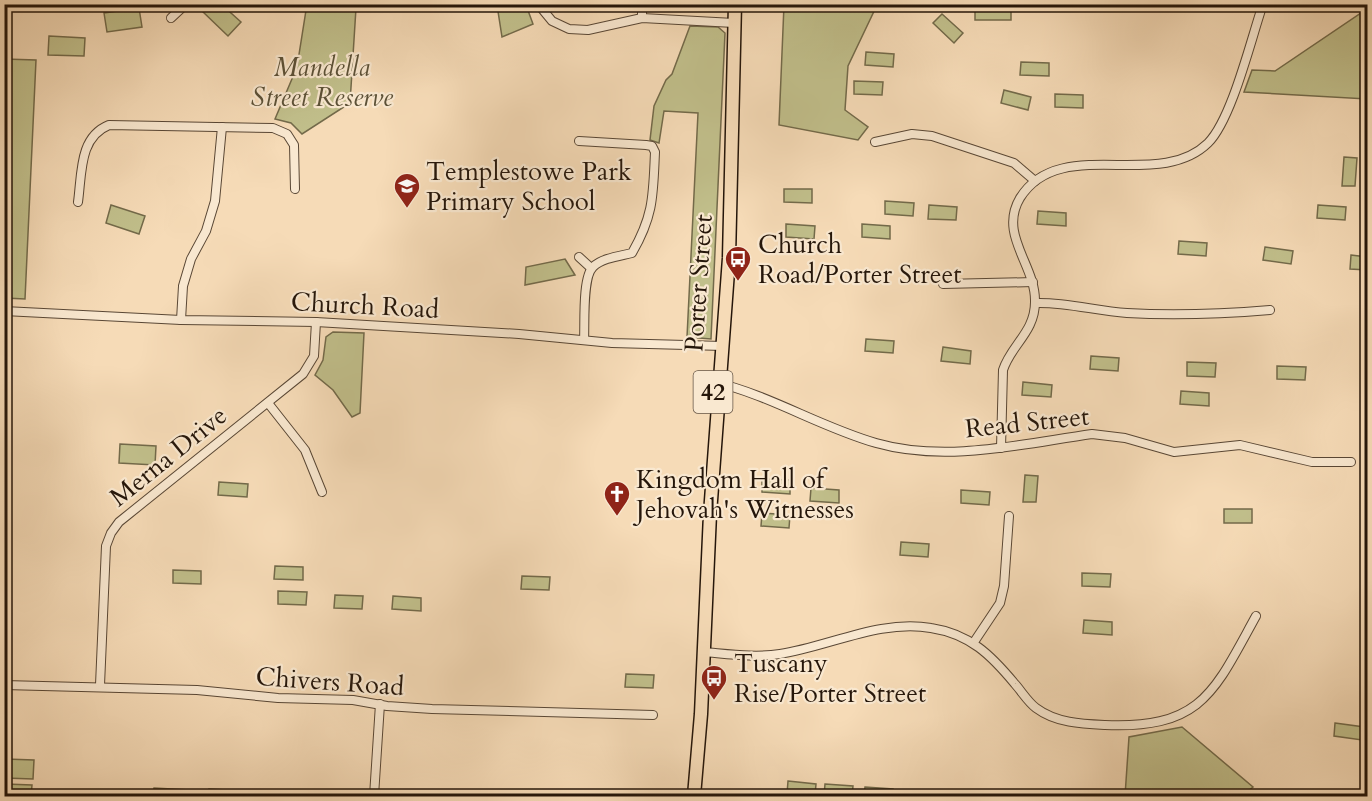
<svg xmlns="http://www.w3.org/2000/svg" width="1372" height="801" viewBox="0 0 1372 801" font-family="Cardo,serif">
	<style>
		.green { fill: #c1bf8b; stroke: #736a4a; stroke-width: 1.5 }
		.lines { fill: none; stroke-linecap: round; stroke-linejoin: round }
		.street-casing { stroke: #594735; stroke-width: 10 }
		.primary-casing { stroke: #25160a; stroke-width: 15 }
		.street { stroke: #f9e8d0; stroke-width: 8 }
		.primary { stroke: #f6dbb7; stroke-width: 12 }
		.labels { text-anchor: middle; stroke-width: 4.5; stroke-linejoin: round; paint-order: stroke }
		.shield { fill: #f9e8d0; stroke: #655545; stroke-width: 1.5 }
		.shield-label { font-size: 24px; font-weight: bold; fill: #25160a }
		.park-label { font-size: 26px; font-style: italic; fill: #5c5137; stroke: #f9e8d0 }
		.poi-label { font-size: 26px; fill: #25160a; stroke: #f9e8d0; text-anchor: start }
		.street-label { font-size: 26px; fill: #25160a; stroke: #f9e8d0 }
	</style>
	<rect width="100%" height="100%" fill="#f6dbb7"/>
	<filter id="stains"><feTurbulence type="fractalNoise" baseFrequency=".00333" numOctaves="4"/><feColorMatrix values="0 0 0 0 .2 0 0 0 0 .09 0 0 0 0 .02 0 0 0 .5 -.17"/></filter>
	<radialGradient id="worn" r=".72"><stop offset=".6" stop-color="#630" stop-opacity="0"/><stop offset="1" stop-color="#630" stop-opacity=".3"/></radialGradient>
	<g class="green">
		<polygon points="209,4 222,5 241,22 228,36 202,11"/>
		<polygon points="307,4 356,5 356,8 350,103 302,134 291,123 275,119 297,67"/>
		<polygon points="497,5 526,5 533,24 502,37"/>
		<polygon points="784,5 877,5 848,66 845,110 868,127 858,140 779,125"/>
		<rect x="975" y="5" width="36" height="15"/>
		<polygon points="139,8 142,27 107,32 104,13"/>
		<polygon points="1367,9 1367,99 1244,92 1252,70 1275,71"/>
		<polygon points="942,14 963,33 954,43 933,23"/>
		<polygon points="690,26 718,27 725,33 711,339 687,337 698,113 664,111 659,143 650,140 654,106 666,80 672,74"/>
		<polygon points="49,36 85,38 84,56 48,55"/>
		<polygon points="866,52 894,54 893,67 865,65"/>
		<polygon points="4,59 36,60 25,299 5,298"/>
		<polygon points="1021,62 1049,63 1049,76 1020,75"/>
		<polygon points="854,81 883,82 882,95 854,94"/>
		<polygon points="1004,90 1031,97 1028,110 1001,103"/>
		<polygon points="1055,94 1083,95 1083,108 1055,107"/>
		<polygon points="1344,157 1357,158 1355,186 1342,186"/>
		<polygon points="784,189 812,189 812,203 784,202"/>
		<polygon points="885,201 914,203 913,216 885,214"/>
		<polygon points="111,205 145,216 139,234 106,223"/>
		<polygon points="929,205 957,207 956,220 928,219"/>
		<polygon points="1318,205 1346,207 1345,220 1317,218"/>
		<polygon points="1038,211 1066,213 1066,226 1037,224"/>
		<polygon points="786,224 815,226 814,239 786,237"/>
		<polygon points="862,224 890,226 890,239 862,237"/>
		<polygon points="1179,241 1207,243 1206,256 1178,254"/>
		<polygon points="1265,247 1293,251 1291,264 1263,260"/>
		<polygon points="1351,255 1367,257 1367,270 1350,269"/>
		<polygon points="565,259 575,275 525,285 526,267"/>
		<polygon points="333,332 364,333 360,413 352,417 333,390 315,375 323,360 326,337"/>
		<polygon points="866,339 894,341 893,353 865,351"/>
		<polygon points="943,347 971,351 970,364 941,361"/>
		<polygon points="1091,356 1119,358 1118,371 1090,369"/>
		<polygon points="1187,362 1216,363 1215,377 1187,376"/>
		<polygon points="1277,366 1306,367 1305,380 1277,379"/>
		<polygon points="1023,382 1052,385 1051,397 1022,395"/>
		<polygon points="1181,391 1209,393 1209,406 1180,404"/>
		<polygon points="120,444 156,446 155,465 119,463"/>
		<polygon points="1025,475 1038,476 1036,502 1023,502"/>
		<polygon points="762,479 790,480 790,494 762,492"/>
		<polygon points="219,482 248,484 247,497 218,495"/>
		<polygon points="811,488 839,490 839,503 810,501"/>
		<polygon points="961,490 990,492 989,505 961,503"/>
		<rect x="1224" y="509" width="28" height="14"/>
		<polygon points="762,513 790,515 789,528 761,526"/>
		<polygon points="901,542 929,544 928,557 900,555"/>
		<polygon points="275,566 303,567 303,580 274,579"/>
		<polygon points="173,570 201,571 201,584 173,583"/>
		<polygon points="1082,573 1111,574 1110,587 1082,586"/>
		<polygon points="522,576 550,577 549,590 521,589"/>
		<polygon points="278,591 307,592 306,605 278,604"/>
		<polygon points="335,595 363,596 362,609 334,608"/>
		<polygon points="393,596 421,598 421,611 392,609"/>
		<polygon points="1084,620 1112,622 1112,635 1083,633"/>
		<polygon points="626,674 654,675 653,688 625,687"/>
		<polygon points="1335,723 1364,727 1362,740 1334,736"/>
		<polygon points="1182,727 1253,787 1242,796 1125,796 1129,737"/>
		<polygon points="5,759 34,760 33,779 5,778"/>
		<polygon points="788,781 816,784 815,796 787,794"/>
		<polygon points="5,784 32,785 31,796 5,796"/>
		<polygon points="825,784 853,786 852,796 824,796"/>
		<polygon points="865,787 893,789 893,796 864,796"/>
		<polygon points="154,788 189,790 189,796 153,796"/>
		<polygon points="209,789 245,791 245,796 209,796"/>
	</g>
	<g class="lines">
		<g class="street-casing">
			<g id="street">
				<polyline points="538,4 552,21 569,29 588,30 642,18 734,23"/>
				<polyline points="171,18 186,4"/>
				<polyline points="642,18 642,4"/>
				<path d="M579,141l67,4 6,1 3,6c-2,43 -1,63 -23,101 -12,3 -30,5 -39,14 -11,10 -8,58 -9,73"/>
				<polyline points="875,142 912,134 932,136 1014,163 1035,181"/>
				<path d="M78,202c4,-29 1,-65 31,-77l164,3 14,6 7,11 1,44"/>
				<polyline points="579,257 591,268"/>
				<polyline points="943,284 1033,282"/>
				<path d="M1036,303c31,-1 60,8 91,10 48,3 95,1 143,-3"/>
				<polyline points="4,311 181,320 316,322 519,334 612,343 723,346"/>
				<polyline points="181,320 183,286 191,259 206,231 215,201 222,127"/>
				<path d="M714,382c56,13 106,45 162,61 70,20 145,1 216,-9l33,4 49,14 66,-7 72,17h39"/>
				<polyline points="268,403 305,450 322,492"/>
				<path d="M1001,448l2,-78c8,-25 32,-38 32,-68 1,-37 -37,-67 -15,-104 40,-64 138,-6 188,-55 24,-24 43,-104 55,-139"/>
				<polyline points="974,642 1000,603 1004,586 1009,516"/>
				<path d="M703,652c25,2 52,6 77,2 50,-8 101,-35 151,-26 39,6 60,27 84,56 7,8 13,18 21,24 20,15 46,16 69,17 97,4 109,-33 151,-109"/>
				<polyline points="4,685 197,690 278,698 353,700 387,706 432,709 653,715"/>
				<polyline points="100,685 106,546 111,533 119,522 303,374 314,356 316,322"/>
				<polyline points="374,796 380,704"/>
			</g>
		</g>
		<g class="primary-casing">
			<polyline id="primary" points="694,796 701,714 710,514 729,258 735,4"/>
		</g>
		<use href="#street" class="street"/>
		<use href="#primary" class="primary"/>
	</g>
	<defs>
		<g id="school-pin" transform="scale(1.35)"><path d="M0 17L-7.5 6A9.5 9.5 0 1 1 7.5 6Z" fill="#8f2418" stroke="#f9e8d0"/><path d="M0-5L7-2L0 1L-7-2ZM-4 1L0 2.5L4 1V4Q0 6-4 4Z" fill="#fff"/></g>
		<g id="bus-pin" transform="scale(1.35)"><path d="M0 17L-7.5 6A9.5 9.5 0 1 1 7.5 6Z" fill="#8f2418" stroke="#f9e8d0"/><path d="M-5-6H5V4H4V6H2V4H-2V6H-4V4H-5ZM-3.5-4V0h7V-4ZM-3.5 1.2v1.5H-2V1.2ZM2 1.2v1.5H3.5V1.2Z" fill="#fff"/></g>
		<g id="church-pin" transform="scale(1.35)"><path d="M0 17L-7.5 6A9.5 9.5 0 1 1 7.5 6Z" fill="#8f2418" stroke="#f9e8d0"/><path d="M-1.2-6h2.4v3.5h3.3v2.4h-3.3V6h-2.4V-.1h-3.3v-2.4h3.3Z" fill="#fff"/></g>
	</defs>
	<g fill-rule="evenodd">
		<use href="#school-pin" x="407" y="186"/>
		<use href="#bus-pin" x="738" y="259"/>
		<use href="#church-pin" x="617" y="494"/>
		<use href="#bus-pin" x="714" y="678"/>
	</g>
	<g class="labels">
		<rect class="shield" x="693.5" y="371" width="39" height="42" rx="4.5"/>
		<g class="shield-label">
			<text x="713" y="400">42</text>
		</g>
		<g class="park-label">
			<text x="322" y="76">Mandella<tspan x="322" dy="30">Street Reserve</tspan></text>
		</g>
		<g class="poi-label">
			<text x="426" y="180">Templestowe Park<tspan x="426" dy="30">Primary School</tspan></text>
			<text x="758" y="253">Church<tspan x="758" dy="30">Road/Porter Street</tspan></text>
			<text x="636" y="488">Kingdom Hall of<tspan x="636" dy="30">Jehovah's Witnesses</tspan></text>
			<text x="734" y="672">Tuscany<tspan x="734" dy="30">Rise/Porter Street</tspan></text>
		</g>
		<g class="street-label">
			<text transform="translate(698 283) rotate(-86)" y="9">Porter Street</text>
			<text transform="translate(365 305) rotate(3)" y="9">Church Road</text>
			<text transform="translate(1027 422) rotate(-6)" y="9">Read Street</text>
			<text transform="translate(168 456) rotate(-39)" y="9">Merna Drive</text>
			<text transform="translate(330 681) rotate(4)" y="9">Chivers Road</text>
		</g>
	</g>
	<rect width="1372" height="801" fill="none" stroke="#f6dbb7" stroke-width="24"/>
	<rect x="6" y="6" width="1360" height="789" fill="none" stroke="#25160a" stroke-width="3"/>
	<rect x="12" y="12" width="1348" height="777" fill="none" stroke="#25160a" stroke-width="1.5"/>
	<rect width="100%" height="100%" filter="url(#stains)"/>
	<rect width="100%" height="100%" fill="url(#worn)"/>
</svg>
